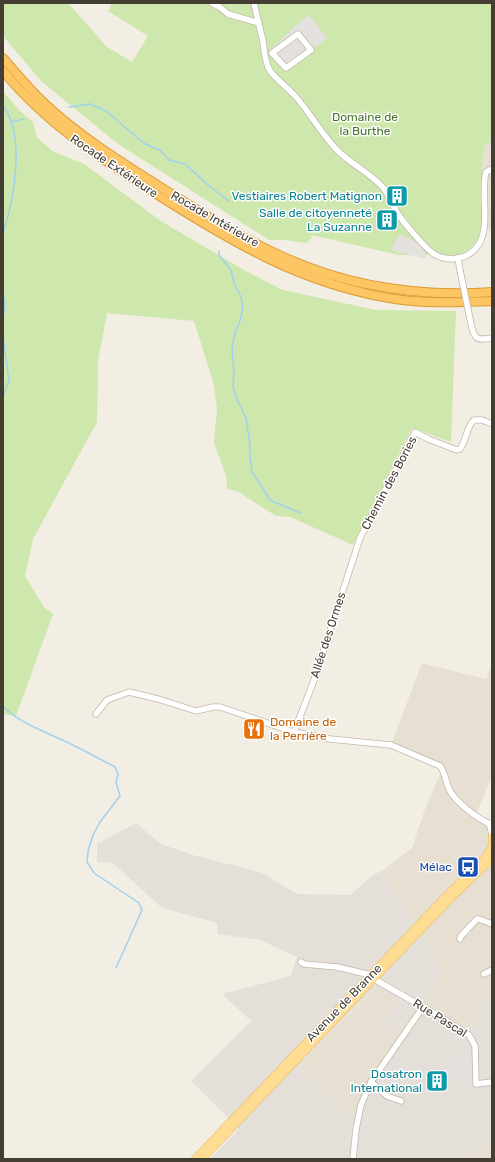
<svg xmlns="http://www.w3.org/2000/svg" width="495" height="1162" viewBox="0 0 495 1162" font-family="Rubik,sans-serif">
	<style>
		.residential { fill: #e6dfd2 }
		.industrial { fill: #e4dfd9 }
		.green { fill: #cee7ad }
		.parking { fill: #e3e0dd }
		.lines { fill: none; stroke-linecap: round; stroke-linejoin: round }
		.stream { stroke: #a0d1ef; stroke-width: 1.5 }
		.minor-casing { stroke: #c0b8aa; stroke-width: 7 }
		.major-casing { stroke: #e3b962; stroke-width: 8 }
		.highway-casing { stroke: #dc9a34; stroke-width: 10 }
		.minor { stroke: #fff; stroke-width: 5.5 }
		.major { stroke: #fedc92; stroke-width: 7 }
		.highway { stroke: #fdc664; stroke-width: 8 }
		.minor-bridge-casing { stroke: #c0b8aa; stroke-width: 7; stroke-linecap: butt }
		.minor-bridge { stroke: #fff; stroke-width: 5.5 }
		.labels { text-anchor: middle; stroke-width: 3; stroke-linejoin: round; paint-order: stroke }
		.park-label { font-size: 12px; fill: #477528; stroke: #fff }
		.street-label { font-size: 12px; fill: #443d34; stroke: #fff }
		.culture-label { font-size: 12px; fill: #0d838f; stroke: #fff; text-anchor: end }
		.food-label { font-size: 12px; fill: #c56008; stroke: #fff; text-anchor: start }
		.transit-label { font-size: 12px; fill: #164399; stroke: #fff; text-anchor: end }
	</style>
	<rect width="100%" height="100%" fill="#f2eee4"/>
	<g class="residential">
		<polygon points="485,143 492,143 492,233 482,224 482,165"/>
		<polygon points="422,663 486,679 492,665 492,776 476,814 492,824 492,999 478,1003 481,1022 463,1031 359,1100 353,1122 297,1066 377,986 399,1000 397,1033 424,939 411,921 382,871 412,848 424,812 442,769 391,745"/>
		<polygon points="477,1144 492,1144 492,1159 473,1159"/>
	</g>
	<polygon class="industrial" points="136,823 161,844 196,856 260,872 297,894 350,895 373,875 382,871 411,921 424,939 442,976 397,1033 380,1023 399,1000 376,986 297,1066 352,1121 359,1100 370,1079 400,1035 423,1007 463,1031 481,1022 478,1003 492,999 492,1144 477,1144 473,1159 210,1159 239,1129 191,1081 251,1021 222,994 291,976 297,957 260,940 218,934 217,923 162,908 113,863 97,862 97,844"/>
	<g class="green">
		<polygon points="3,3 68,3 107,47 132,62 148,36 108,11 112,3 492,3 492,143 485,143 482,165 482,224 480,236 472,247 463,253 457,255 399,255 311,235 312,237 307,243 283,240 269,240 118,144 41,81 3,36"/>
		<polygon points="3,92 20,111 33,122 37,137 52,151 84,164 161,221 242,269 283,290 376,310 456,311 451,442 412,428 353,545 290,517 276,516 237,491 227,489 226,475 214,443 217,409 214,385 194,321 107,313 98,361 97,422 33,539 25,576 44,607 53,614 16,716 3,714"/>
	</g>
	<g class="parking">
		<polygon points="309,15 327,38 286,70 272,58 268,51 289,33 290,30"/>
		<polygon points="399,234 420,244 426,255 425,259 391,250"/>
		<polygon points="470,1051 469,1074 466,1074 466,1083 459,1082 460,1052"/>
	</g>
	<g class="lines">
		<g class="stream">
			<path d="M3,106c23,29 11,94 0,127"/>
			<polyline points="69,107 90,104 106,111 145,144 160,150 169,160 185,164 208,185 229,201"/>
			<polyline points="11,122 24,119"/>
			<polyline points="219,251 219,255 231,270 234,283 241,297 243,307 240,321 235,333 233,342 232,351 234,372 233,386 235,395 246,418 250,445 250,455 252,472 270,500 300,513"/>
			<polyline points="3,293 5,305 3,319"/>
			<polyline points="3,336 9,380 3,397"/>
			<path d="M3,706c13,14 31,21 48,29 22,9 43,21 64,32l3,7 -2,8 4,14 -20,26 -7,13 -5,16 -1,11 7,11 45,30 3,7 -26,58"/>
		</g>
		<g class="minor-casing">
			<g id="minor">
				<polyline points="212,3 221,8 228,14 259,23"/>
				<path d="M254,3c3,13 6,26 9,38 1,9 2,22 7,30 7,9 18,17 26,26 14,16 25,36 40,52 14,15 38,26 49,41 5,8 8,17 13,24 5,8 29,36 36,40 13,8 32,6 42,-6 16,-17 4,-55 10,-76l6,-3"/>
				<polygon points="298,34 311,50 286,68 272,53"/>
				<polyline points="458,258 460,270"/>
				<path d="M471,324c3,15 6,17 21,14"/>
				<path d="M96,714l11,-14 22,-8 29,7 38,12 17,-4h7l74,25 36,7 61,6 49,21c5,6 6,16 9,23 6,13 29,30 43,36"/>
				<path d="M294,732l19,-49 47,-145 55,-106 13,7 29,11 3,-1c7,-9 6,-22 14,-29h8l10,4"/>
				<polyline points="489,823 492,834"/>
				<polyline points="460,939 461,936 477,919 479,919 492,924"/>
				<polyline points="301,962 304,964 337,967 371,975"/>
				<polyline points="484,974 492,970"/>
				<polyline points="374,979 437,1015 469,1035 475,1046 476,1084 492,1082"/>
				<polyline points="371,1082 387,1096 401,1101"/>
				<polyline points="353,1159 356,1129 361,1105 371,1082 423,1007"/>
			</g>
		</g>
		<g class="major-casing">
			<g id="major">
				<polyline points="492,837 492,845"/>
				<polyline points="195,1159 448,894 485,858 492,847"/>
				<polyline points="202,1159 452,897 480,870 492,860"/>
			</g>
		</g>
		<g class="highway-casing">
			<g id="highway">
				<path d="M3,58c13,15 26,31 41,45 34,32 75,58 115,83 38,24 77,49 118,68 67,32 141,43 215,38"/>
				<path d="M3,71c42,51 95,86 150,121 79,50 148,92 242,107 32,5 65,3 97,2"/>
			</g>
		</g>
		<use href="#minor" class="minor"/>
		<use href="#major" class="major"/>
		<use href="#highway" class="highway"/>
		<g class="minor-bridge-casing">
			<polyline id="minor-bridge" points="460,270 471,324"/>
		</g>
		<use href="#minor-bridge" class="minor-bridge"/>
	</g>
	<defs>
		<g id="building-square" transform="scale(1.15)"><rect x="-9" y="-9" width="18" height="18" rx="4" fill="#0f9aa8" stroke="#fff"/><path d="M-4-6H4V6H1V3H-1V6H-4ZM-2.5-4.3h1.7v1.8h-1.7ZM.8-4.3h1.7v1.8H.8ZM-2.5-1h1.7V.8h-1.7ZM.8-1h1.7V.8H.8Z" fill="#fff"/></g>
		<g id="restaurant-square" transform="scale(1.15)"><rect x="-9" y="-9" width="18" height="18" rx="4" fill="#e8710a" stroke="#fff"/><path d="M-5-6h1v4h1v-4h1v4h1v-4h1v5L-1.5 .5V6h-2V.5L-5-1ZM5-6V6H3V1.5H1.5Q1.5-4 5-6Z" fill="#fff"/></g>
		<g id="bus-square" transform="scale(1.15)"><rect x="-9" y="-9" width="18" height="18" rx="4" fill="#1a4fb4" stroke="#fff"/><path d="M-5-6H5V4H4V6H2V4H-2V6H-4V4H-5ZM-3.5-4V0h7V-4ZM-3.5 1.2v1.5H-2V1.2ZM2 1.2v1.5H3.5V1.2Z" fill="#fff"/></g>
	</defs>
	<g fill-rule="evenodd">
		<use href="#building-square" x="397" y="196"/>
		<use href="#building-square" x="387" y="220"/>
		<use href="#restaurant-square" x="254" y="729"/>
		<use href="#bus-square" x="468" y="867"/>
		<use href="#building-square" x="437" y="1081"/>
	</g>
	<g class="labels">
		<g class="park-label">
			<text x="365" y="121">Domaine de<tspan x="365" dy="14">la Burthe</tspan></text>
		</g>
		<g class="street-label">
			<text transform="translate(114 166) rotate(34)" y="4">Rocade Extérieure</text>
			<text transform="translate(215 219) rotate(30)" y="4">Rocade Intérieure</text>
			<text transform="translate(389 483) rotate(-62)" y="4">Chemin des Bories</text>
			<text transform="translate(328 635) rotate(-72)" y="4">Allée des Ormes</text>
			<text transform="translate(344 1003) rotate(-46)" y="4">Avenue de Branne</text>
			<text transform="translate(440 1018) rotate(32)" y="4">Rue Pascal</text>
		</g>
		<g class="culture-label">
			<text x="382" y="200">Vestiaires Robert Matignon</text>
			<text x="372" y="217">Salle de citoyenneté<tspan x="372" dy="14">La Suzanne</tspan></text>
			<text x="422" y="1078">Dosatron<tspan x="422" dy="14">International</tspan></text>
		</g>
		<g class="food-label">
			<text x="270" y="726">Domaine de<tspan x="270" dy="14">la Perrière</tspan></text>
		</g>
		<g class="transit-label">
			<text x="452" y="871">Mélac</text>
		</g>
	</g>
	<rect width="495" height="1162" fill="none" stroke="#443d34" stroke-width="8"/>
</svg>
